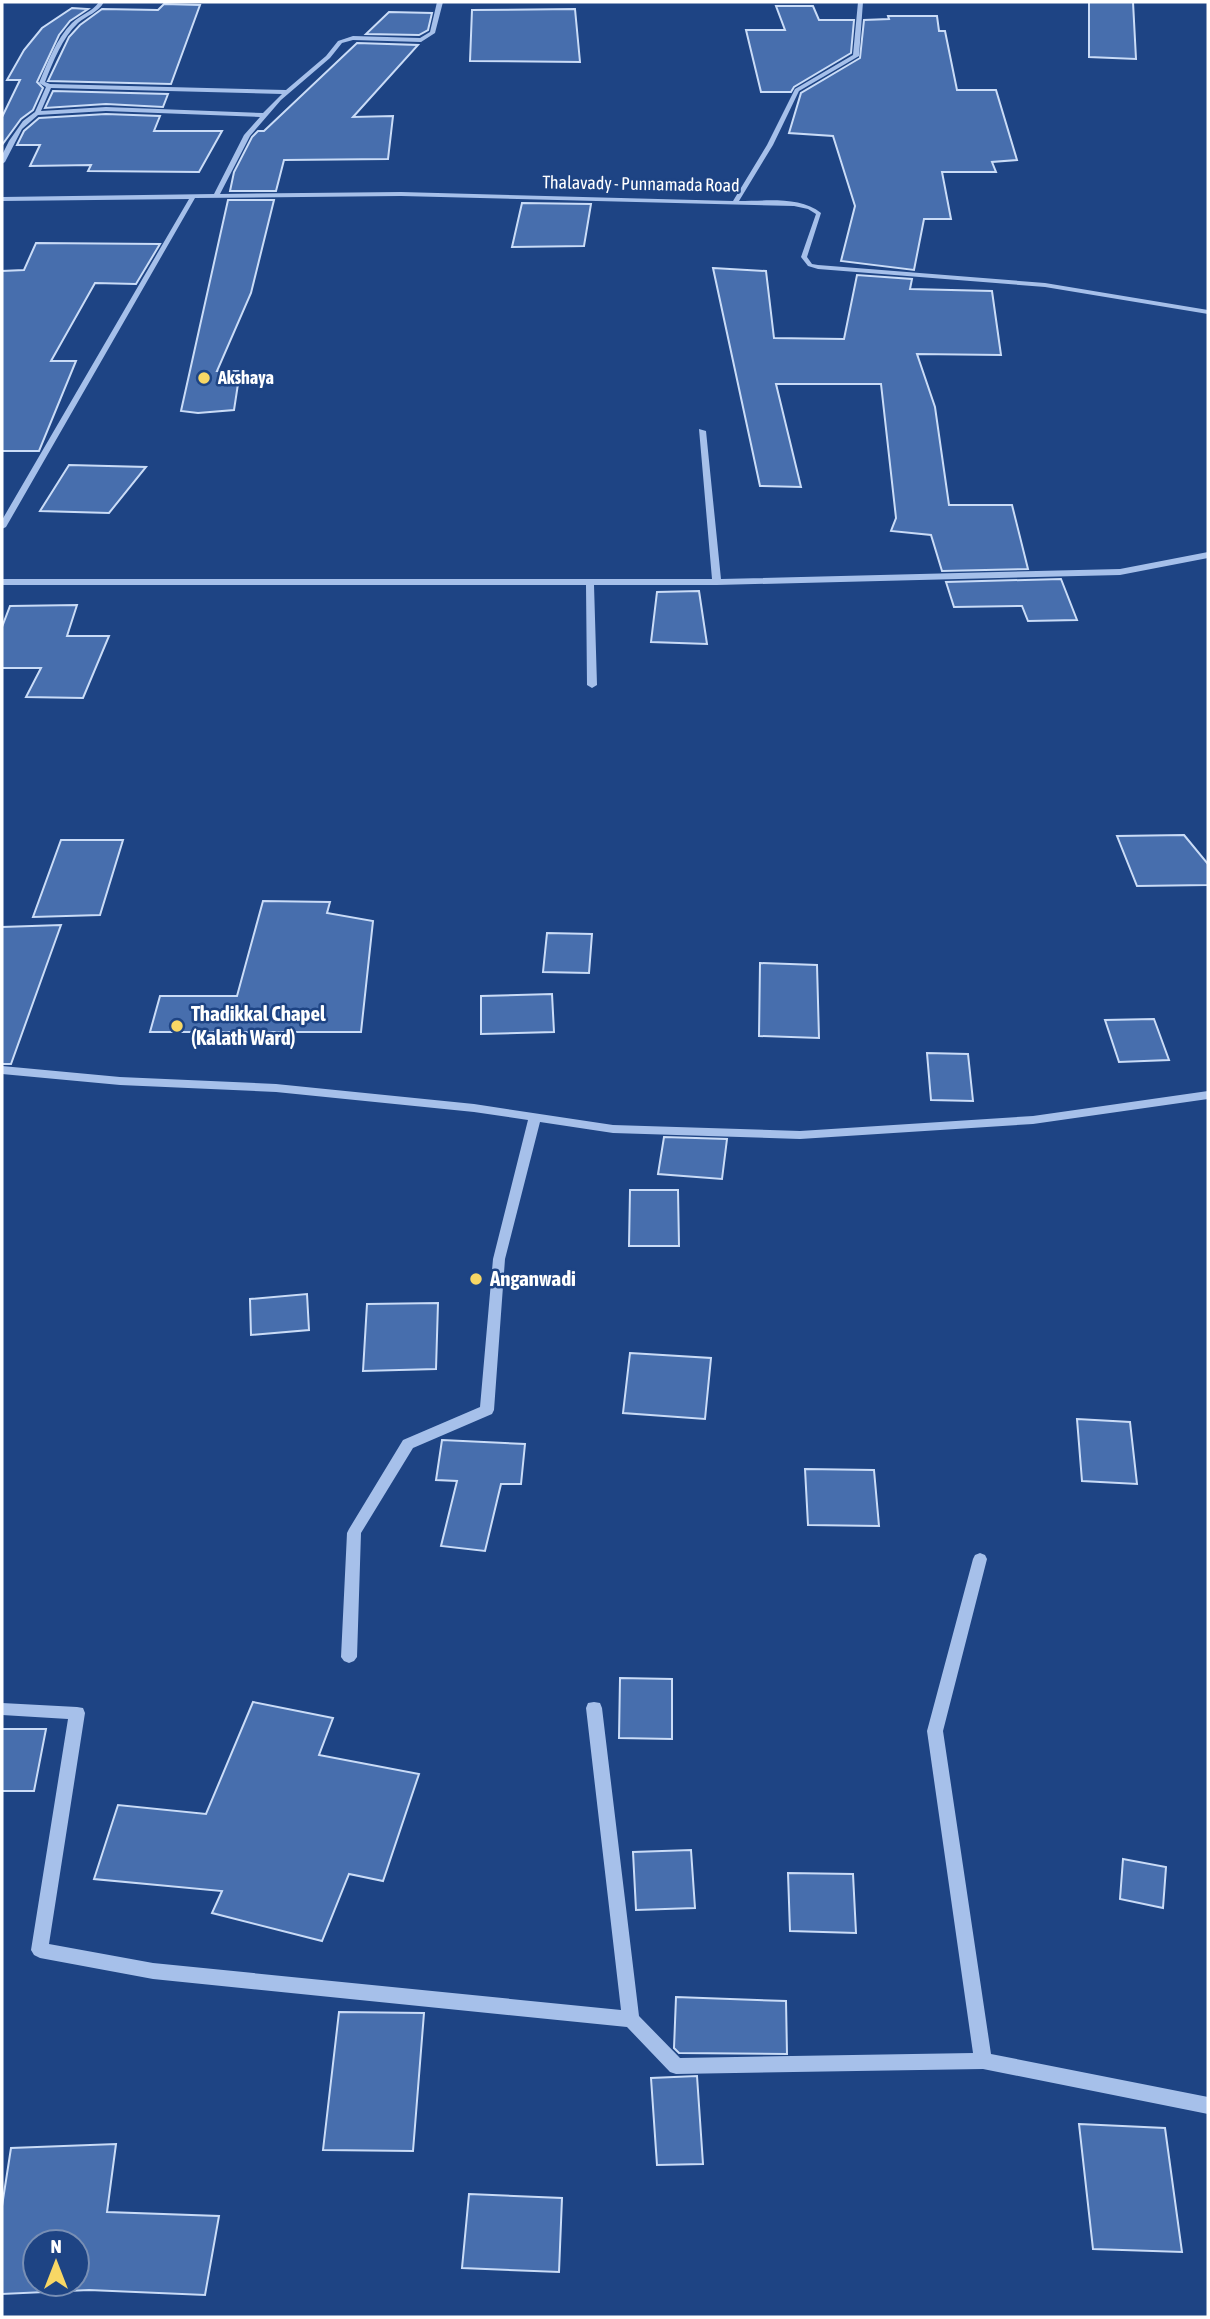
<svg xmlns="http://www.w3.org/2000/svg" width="1210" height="2319" viewBox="0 0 1210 2319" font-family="'Asap Condensed',sans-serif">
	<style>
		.building { fill: #476ead; stroke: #cadcf7; stroke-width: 2; fill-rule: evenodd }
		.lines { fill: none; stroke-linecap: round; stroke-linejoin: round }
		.minor { fill: #a6c0ea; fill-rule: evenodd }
		.poi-dot { fill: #f8d765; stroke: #1e4484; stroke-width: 2.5 }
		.labels { text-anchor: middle; stroke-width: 5; stroke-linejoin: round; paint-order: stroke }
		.far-street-label { font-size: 18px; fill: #fff; stroke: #1e4484 }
		.far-poi-label { font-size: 18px; font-weight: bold; fill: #fff; stroke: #1e4484; text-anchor: start }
		.poi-label { font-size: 21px; font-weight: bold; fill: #fff; stroke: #1e4484; text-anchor: start }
	</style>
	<rect width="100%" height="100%" fill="#1e4484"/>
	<g class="building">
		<polygon points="1089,2 1133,2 1136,59 1089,57"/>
		<polygon points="164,4 200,5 171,84 48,81 69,37 80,25 102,9 158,10"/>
		<polygon points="776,6 813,6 819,20 854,20 851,53 794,87 791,92 761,92 746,30 785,30"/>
		<polygon points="72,8 88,9 70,21 59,35 37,82 43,88 33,110 21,119 2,145 2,117 20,80 7,80 24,50 42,28"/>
		<polygon points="575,9 580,62 470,61 472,10"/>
		<polygon points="389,12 432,13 428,30 419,35 366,34"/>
		<polygon points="888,16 937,16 939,31 945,31 957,90 996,90 1017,160 992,162 996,172 942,172 951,219 924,219 914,270 841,261 855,206 833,136 789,133 801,93 860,58 864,20 889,19"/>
		<polygon points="357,43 418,45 353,117 393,116 388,159 284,160 276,191 230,191 234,172 252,137 258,131 264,131"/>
		<polygon points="53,91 168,94 163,107 106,104 45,108"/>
		<polygon points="106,114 160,116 154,131 222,131 199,172 88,171 91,165 30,166 40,145 17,145 24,131 39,118"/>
		<polygon points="228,200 274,200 251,293 217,371 240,371 234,410 198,413 181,411"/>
		<polygon points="522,203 591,204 584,246 512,247"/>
		<polygon points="36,243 160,244 136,284 95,283 51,361 76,361 39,451 2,451 2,271 24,270"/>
		<polygon points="713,268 766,271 774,338 844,339 857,275 912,279 910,289 992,291 1001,355 917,354 935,407 949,505 1012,505 1028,569 942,571 931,535 891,531 896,518 881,384 776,384 801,487 760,486"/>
		<polygon points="69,465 146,467 109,513 40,511"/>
		<polygon points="1061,579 1077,620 1028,621 1022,606 954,607 946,582"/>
		<polygon points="699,591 707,644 651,642 657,592"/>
		<polygon points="77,605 67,636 109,636 83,698 26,697 41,668 2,668 2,627 10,606"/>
		<polygon points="1184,835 1208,864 1208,885 1137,886 1117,836"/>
		<polygon points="61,840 123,840 100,915 33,917"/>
		<polygon points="263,901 330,902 327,913 373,921 361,1032 150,1032 160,996 237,996"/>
		<polygon points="61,925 11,1064 2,1064 2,927"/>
		<polygon points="547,933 592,934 589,973 543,972"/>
		<polygon points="760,963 817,965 819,1038 759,1036"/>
		<polygon points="552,994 554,1032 481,1034 481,996"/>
		<polygon points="1154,1019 1169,1060 1119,1062 1105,1020"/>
		<polygon points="927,1053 968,1054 973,1101 931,1100"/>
		<polygon points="664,1137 727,1139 722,1179 658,1174"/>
		<polygon points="630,1190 678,1190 679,1246 629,1246"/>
		<polygon points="307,1294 309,1330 251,1335 250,1299"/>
		<polygon points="438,1303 436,1369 363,1371 367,1304"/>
		<polygon points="630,1353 711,1358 705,1419 623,1413"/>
		<polygon points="1077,1419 1130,1422 1137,1484 1082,1481"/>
		<polygon points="442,1440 525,1444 521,1484 501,1484 485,1551 441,1546 457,1481 436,1480"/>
		<polygon points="805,1469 874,1470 879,1526 808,1525"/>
		<polygon points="620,1678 672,1679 672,1739 619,1738"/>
		<polygon points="253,1702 333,1718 319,1755 419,1774 383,1881 349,1874 322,1941 212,1913 222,1891 94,1879 118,1805 206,1814"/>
		<polygon points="2,1729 46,1729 34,1791 2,1791"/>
		<polygon points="691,1850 695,1908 636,1910 633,1852"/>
		<polygon points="1123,1859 1166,1867 1163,1908 1120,1899"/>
		<polygon points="788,1873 853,1874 856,1933 790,1931"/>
		<polygon points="676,1997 786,2001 787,2054 679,2053 674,2048"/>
		<polygon points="339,2012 424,2013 413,2151 323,2150"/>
		<polygon points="697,2076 703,2164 657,2165 651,2078"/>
		<polygon points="1079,2124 1165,2128 1182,2252 1093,2249"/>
		<path d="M116,2144l-9,68 112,4 -14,79 -116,-5 -87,4v-88l9,-58zM35,2242h42v42h-42z"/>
		<polygon points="469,2194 562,2198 559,2272 462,2268"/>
	</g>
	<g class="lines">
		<g class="minor">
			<path d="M99,2h5c-6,11 -17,13 -26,21 -16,15 -25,39 -33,59l5,2 236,6 40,-34 12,-15 15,-5 67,2 10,-6 7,-30h6l-8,31 -14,9 -68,-2 -11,3 -12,15 -49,42 -31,36 -30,58 181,-2 332,9 34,-56 28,-56 58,-34 5,-53h5l-4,54 -60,35 -26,54 -34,56c26,0 61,-5 82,12l-14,44 5,7 6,1 227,18 163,27v4l-163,-27 -227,-18 -10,-3 -7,-9 15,-43 -8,-5 -14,-3 -393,-10 -206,2 -189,329 -4,2v-9l187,-321 -187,2v-4l212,-3 30,-59 16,-18 -154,-6 -68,4 -16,14 -17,33 -3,2v-9l7,-14 14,-20 12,-9 11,-25 -7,-4c9,-21 17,-44 33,-60 8,-8 20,-11 27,-21zM51,88l231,6 -19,19 -157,-6 -65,4z"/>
			<polygon points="699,429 706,431 721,579 1120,569 1208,552 1208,558 1120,575 717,585 594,585 597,685 592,688 587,685 586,585 2,585 2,579 712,579"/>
			<polygon points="2,1066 120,1077 276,1084 474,1104 613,1125 800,1131 1033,1116 1208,1091 1208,1099 1033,1124 800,1139 613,1133 540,1122 505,1259 494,1410 492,1414 413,1448 361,1533 357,1657 354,1661 349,1663 344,1661 341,1657 347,1533 349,1529 403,1440 480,1407 493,1259 528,1120 474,1112 276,1092 120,1085 2,1074"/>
			<polygon points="980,1553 985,1555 987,1559 943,1731 991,2054 1208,2097 1208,2114 983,2069 676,2074 670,2072 627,2027 153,1979 40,1958 34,1955 31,1950 68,1719 2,1715 2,1703 77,1707 83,1708 85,1713 49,1944 153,1963 621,2010 586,1708 588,1703 594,1702 600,1703 602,1708 639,2016 680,2058 973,2053 927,1731 973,1559 975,1555"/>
		</g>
	</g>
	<g class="poi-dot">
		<circle cx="204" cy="378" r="7"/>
		<circle cx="177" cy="1026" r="7"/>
		<circle cx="476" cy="1279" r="7"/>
	</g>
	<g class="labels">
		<g class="far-street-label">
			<text transform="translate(641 184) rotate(1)" y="6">Thalavady - Punnamada Road</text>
		</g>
		<g class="far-poi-label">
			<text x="218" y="384">Akshaya</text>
		</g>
		<g class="poi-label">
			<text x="191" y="1021">Thadikkal Chapel<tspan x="191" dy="24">(Kalath Ward)</tspan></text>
			<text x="490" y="1286">Anganwadi</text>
		</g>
	</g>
	<rect width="1210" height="2319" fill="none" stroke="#ffffff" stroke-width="7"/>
	<g transform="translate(56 2263)"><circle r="33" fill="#1e4484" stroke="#788fb5" stroke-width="2"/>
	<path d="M0-5L12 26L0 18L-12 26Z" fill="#f8d765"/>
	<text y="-10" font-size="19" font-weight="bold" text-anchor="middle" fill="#ffffff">N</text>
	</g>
</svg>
